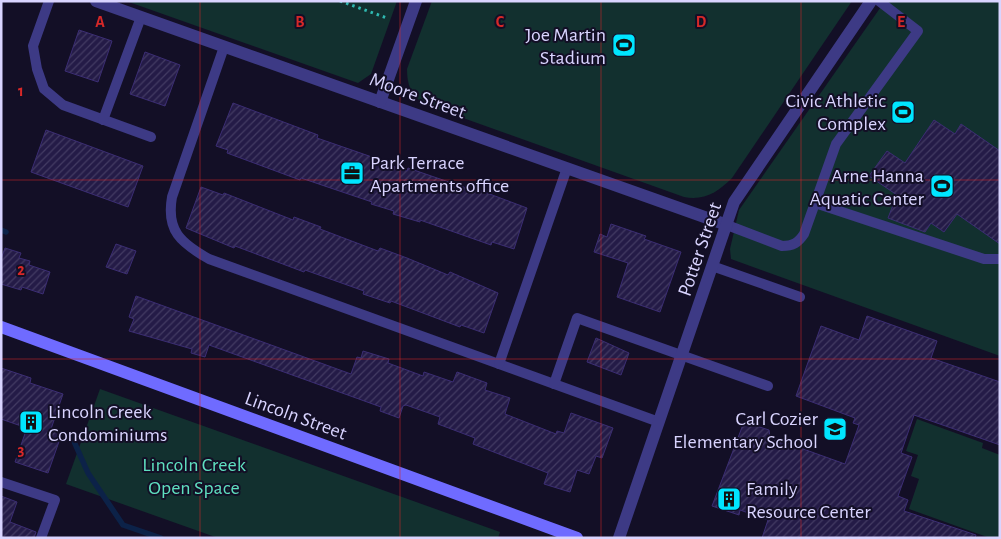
<svg xmlns="http://www.w3.org/2000/svg" width="1001" height="539" viewBox="0 0 1001 539" font-family="'Alegreya Sans',sans-serif">
	<style>
		.green { fill: #12302f }
		.lines { fill: none; stroke-linecap: round; stroke-linejoin: round }
		.stream { stroke: #0c2248; stroke-width: 5.5 }
		.building { fill: url(#building-hatch); stroke: #3b2d73 }
		.path { stroke: #2fb8b0; stroke-width: 3; stroke-dasharray: 2.5 4; stroke-linecap: butt }
		.lane { stroke: #3d3a85; stroke-width: 10 }
		.street { stroke: #3d3a85; stroke-width: 12 }
		.secondary { stroke: #6f6bff; stroke-width: 12 }
		.grid { fill: none; stroke: #d62828; stroke-width: 1; stroke-opacity: 0.55 }
		.labels { text-anchor: middle; stroke-width: 4; stroke-linejoin: round; paint-order: stroke }
		.poi-label { font-size: 20px; fill: #d9d4ff; stroke: #130f26; text-anchor: end }
		.street-label { font-size: 20px; fill: #d9d4ff; stroke: #130f26 }
		.park-label { font-size: 20px; fill: #5fe0c0; stroke: #130f26 }
		.grid-label { font-size: 16px; text-anchor: middle; font-weight: bold; fill: #d62828; stroke: #130f26; stroke-width: 4; stroke-linejoin: round; paint-order: stroke }
	</style>
	<defs>
		<pattern id="building-hatch" width="6" height="6" patternUnits="userSpaceOnUse" patternTransform="scale(1.25)"><rect width="6" height="6" fill="#241b47"/><path d="M-1 1l2-2M0 6l6-6M5 7l2-2" fill="none" stroke="#433b63"/></pattern>
	</defs>
	<rect width="100%" height="100%" fill="#130f26"/>
	<g class="green">
		<polygon points="126,1 397,1 371,74 358,83"/>
		<path d="M432,1h420l-120,177c-14,14 -28,23 -48,19l-260,-93c-13,-9 -17,-19 -17,-35z"/>
		<polygon points="885,1 1000,1 1000,356 731,259 730,249 739,210"/>
		<polygon points="100,389 500,532 498,538 218,538 66,484"/>
		<polygon points="917,419 983,443 982,448 1000,455 1000,538 990,538 909,509 919,479 911,476 918,455 906,451"/>
	</g>
	<g class="lines">
		<g class="stream">
			<polyline points="1,230 6,232"/>
			<polyline points="72,437 88,473 123,525 161,538"/>
		</g>
	</g>
	<g class="building">
		<polygon points="79,30 112,41 98,82 65,71"/>
		<polygon points="145,52 180,65 165,106 130,94"/>
		<polygon points="233,103 318,135 317,138 372,157 372,159 407,171 408,168 478,192 479,190 527,208 514,249 492,242 491,245 420,220 420,222 393,214 394,211 371,204 372,202 301,178 300,180 227,153 228,150 216,146"/>
		<polygon points="934,120 955,134 961,124 1000,151 1000,244 957,214 944,232 931,223 925,232 888,218 897,195 869,176 887,151 905,163"/>
		<polygon points="46,130 143,166 128,207 31,172"/>
		<polygon points="201,187 223,195 224,193 293,220 294,217 321,227 320,229 378,251 380,248 407,258 448,275 450,272 498,293 484,333 461,325 460,327 391,301 390,303 363,294 364,291 305,270 304,272 235,246 234,248 186,228"/>
		<polygon points="611,224 646,236 644,239 681,252 660,312 617,297 628,263 594,252 600,234 607,237"/>
		<polygon points="116,244 136,251 127,274 106,267"/>
		<polygon points="5,248 21,253 19,258 30,261 29,265 50,272 43,294 22,287 21,290 1,284 1,259"/>
		<polygon points="136,296 351,374 357,357 361,358 363,351 389,359 388,363 423,376 424,372 453,382 457,372 487,383 485,390 510,398 505,414 556,434 557,431 564,433 571,413 613,428 602,458 596,456 589,474 577,470 570,492 544,484 548,473 473,444 475,438 438,424 440,417 406,405 403,406 399,418 380,411 381,407 209,345 205,357 191,353 192,349 129,331 134,319 129,317"/>
		<polygon points="867,316 937,341 931,358 1000,382 1000,445 914,415 901,453 912,457 898,496 908,500 904,511 976,535 975,538 762,538 768,520 740,510 739,515 712,506 744,422 769,430 770,437 845,464 859,425 853,423 855,418 796,396 821,326 859,340"/>
		<polygon points="596,338 629,353 621,375 587,362"/>
		<polygon points="1,368 31,378 30,383 63,394 51,429 62,433 48,473 15,462 27,428 1,419"/>
		<polygon points="1,496 17,502 10,522 36,532 34,538 1,538"/>
	</g>
	<g class="lines">
		<polyline class="path" points="340,1 387,18"/>
		<g class="lane">
			<polyline points="49,1 33,46 37,69 44,89 63,105 151,137"/>
			<path d="M224,47l-52,150c-6,34 9,46 37,62l450,163"/>
			<polyline points="103,120 141,17"/>
			<polyline points="815,203 984,259 1000,259"/>
			<path d="M727,225l55,21c11,0 16,-3 22,-12l32,-90 82,-113 -39,-30"/>
			<polyline points="712,266 800,297"/>
			<polyline points="499,364 567,168"/>
			<polyline points="554,384 577,318 768,386"/>
			<polyline points="1,482 55,500 41,538"/>
		</g>
		<g class="street">
			<polyline points="96,1 727,225"/>
			<polyline points="380,102 416,1"/>
			<polyline points="619,538 734,202 871,1"/>
		</g>
		<polyline class="secondary" points="1,327 577,538"/>
	</g>
	<path class="grid" d="M200,1v537M400,1v537M601,1v537M801,1v537M1,180h999M1,359h999"/>
	<defs>
		<g id="stadium-square" transform="scale(1.25)"><rect x="-9" y="-9" width="18" height="18" rx="4" fill="#00e5ff" stroke="#130f26"/><path d="M0-5a6.5 5 0 1 0 0 10a6.5 5 0 1 0 0-10ZM-3.5-1.8h7v3.6h-7Z" fill="#111"/></g>
		<g id="office-square" transform="scale(1.25)"><rect x="-9" y="-9" width="18" height="18" rx="4" fill="#00e5ff" stroke="#130f26"/><path d="M-6-3h4V-5.5h4V-3h4V5H-6ZM-1-4.5V-3h2v-1.5ZM-6 0V1H6V0Z" fill="#111"/></g>
		<g id="building-square" transform="scale(1.25)"><rect x="-9" y="-9" width="18" height="18" rx="4" fill="#00e5ff" stroke="#130f26"/><path d="M-4-6H4V6H1V3H-1V6H-4ZM-2.5-4.3h1.7v1.8h-1.7ZM.8-4.3h1.7v1.8H.8ZM-2.5-1h1.7V.8h-1.7ZM.8-1h1.7V.8H.8Z" fill="#111"/></g>
		<g id="school-square" transform="scale(1.25)"><rect x="-9" y="-9" width="18" height="18" rx="4" fill="#00e5ff" stroke="#130f26"/><path d="M0-5L7-2L0 1L-7-2ZM-4 1L0 2.5L4 1V4Q0 6-4 4Z" fill="#111"/></g>
	</defs>
	<g fill-rule="evenodd">
		<use href="#stadium-square" x="624" y="45"/>
		<use href="#stadium-square" x="903" y="112"/>
		<use href="#office-square" x="352" y="173"/>
		<use href="#stadium-square" x="942" y="186"/>
		<use href="#building-square" x="31" y="422"/>
		<use href="#school-square" x="835" y="429"/>
		<use href="#building-square" x="729" y="499"/>
	</g>
	<g class="labels">
		<g class="poi-label">
			<text x="606" y="41">Joe Martin<tspan x="606" dy="23">Stadium</tspan></text>
			<text x="886" y="107">Civic Athletic<tspan x="886" dy="23">Complex</tspan></text>
			<text x="370" y="169" text-anchor="start">Park Terrace<tspan x="370" dy="23">Apartments office</tspan></text>
			<text x="924" y="182">Arne Hanna<tspan x="924" dy="23">Aquatic Center</tspan></text>
			<text x="48" y="418" text-anchor="start">Lincoln Creek<tspan x="48" dy="23">Condominiums</tspan></text>
			<text x="818" y="425">Carl Cozier<tspan x="818" dy="23">Elementary School</tspan></text>
			<text x="746" y="495" text-anchor="start">Family<tspan x="746" dy="23">Resource Center</tspan></text>
		</g>
		<g class="street-label">
			<text transform="translate(418 95) rotate(20)" y="7">Moore Street</text>
			<text transform="translate(699 249) rotate(-71)" y="7">Potter Street</text>
			<text transform="translate(296 415) rotate(20)" y="7">Lincoln Street</text>
		</g>
		<g class="park-label">
			<text x="194" y="471">Lincoln Creek<tspan x="194" dy="23">Open Space</tspan></text>
		</g>
	</g>
	<g class="grid-label">
		<text x="100" y="27">A</text>
		<text x="300" y="27">B</text>
		<text x="500" y="27">C</text>
		<text x="701" y="27">D</text>
		<text x="901" y="27">E</text>
		<text x="21" y="96">1</text>
		<text x="21" y="275">2</text>
		<text x="21" y="455">3</text>
	</g>
	<rect width="1001" height="539" fill="none" stroke="#d9d4ff" stroke-width="5"/>
</svg>
